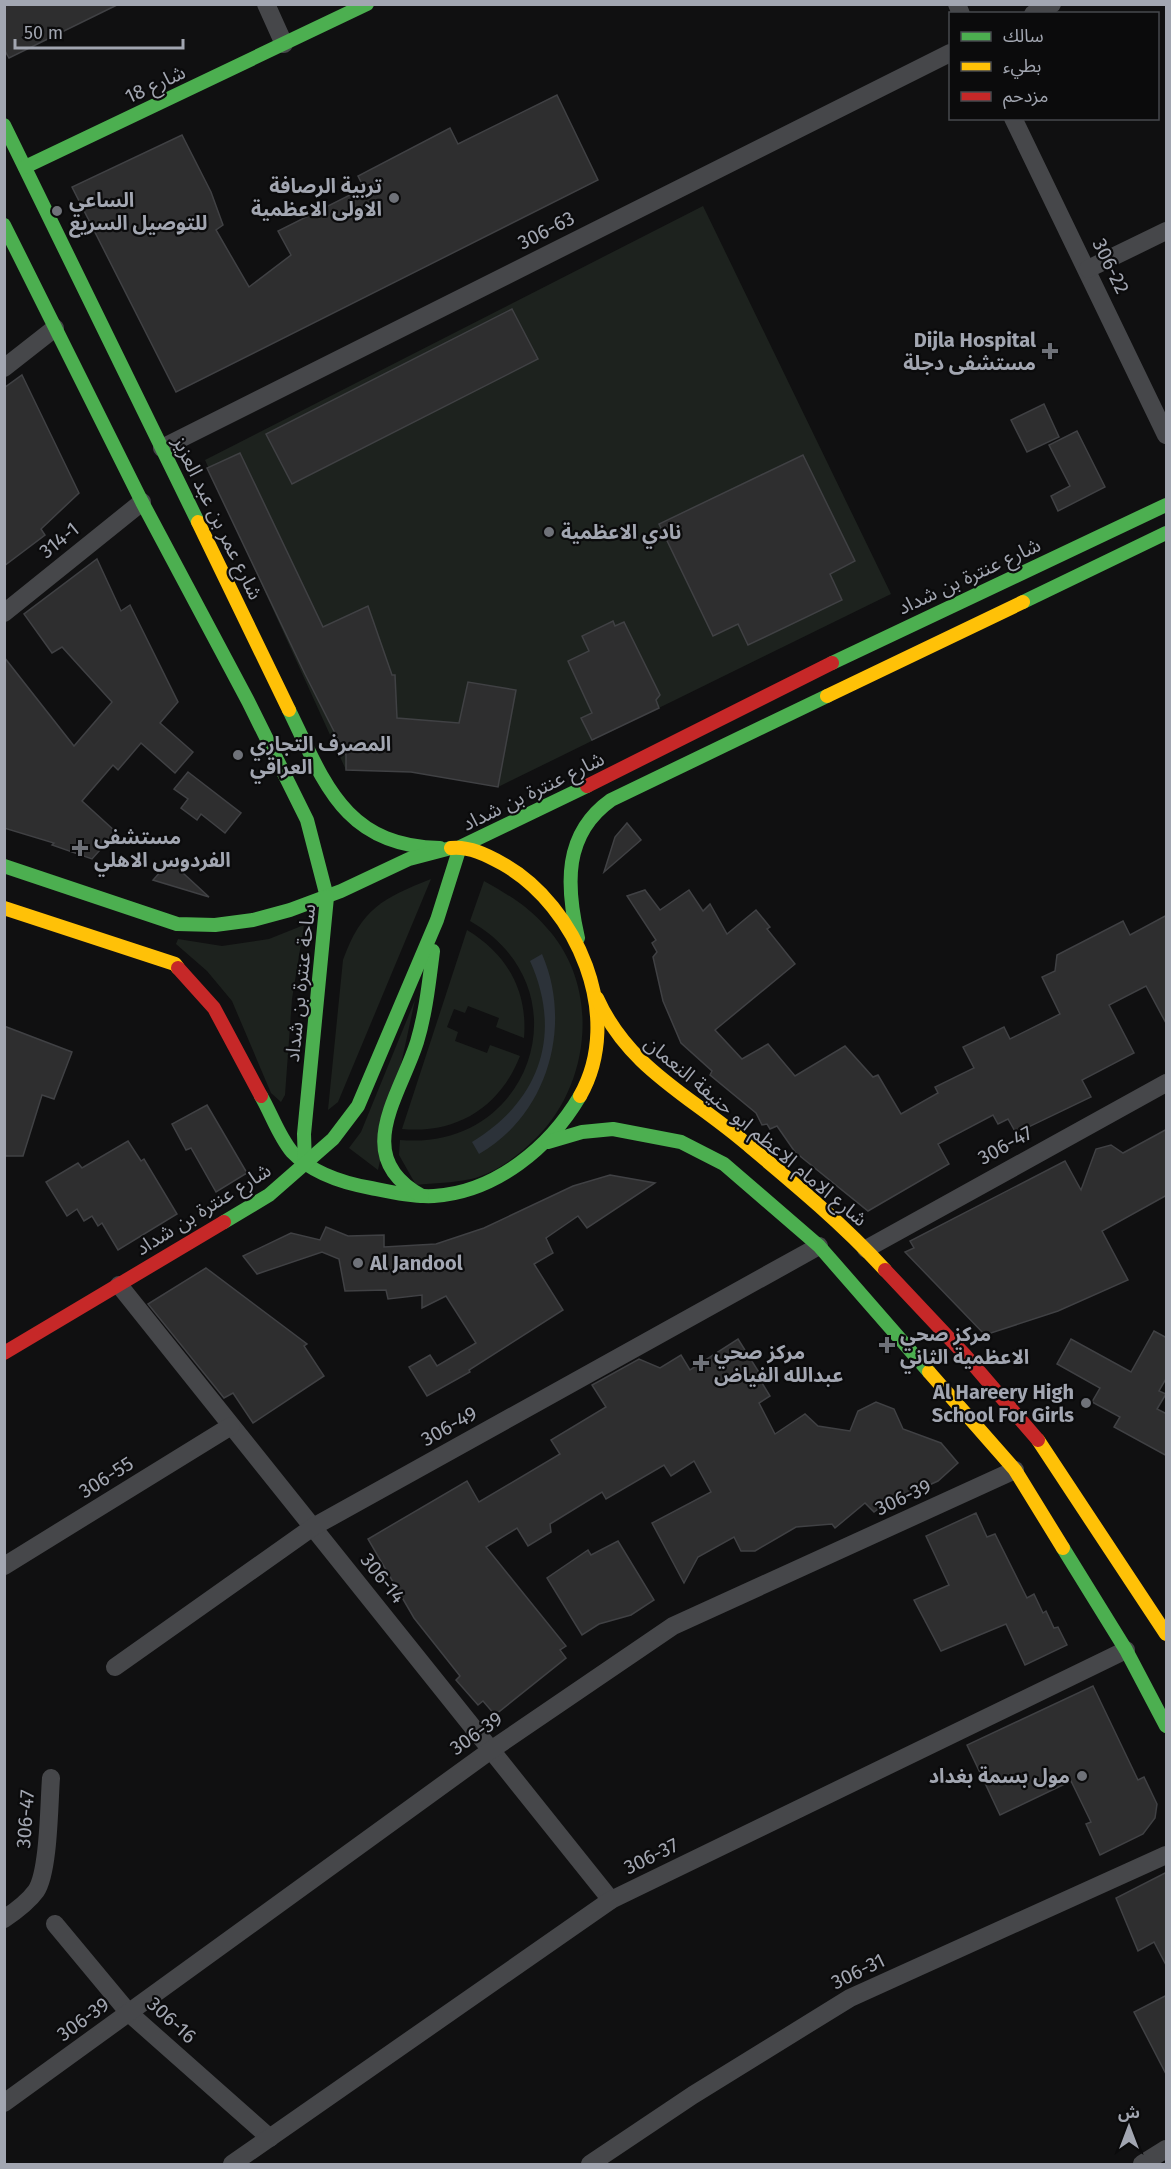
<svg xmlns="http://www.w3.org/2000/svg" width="1171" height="2169" viewBox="0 0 1171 2169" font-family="'Fira Sans','Noto Sans Arabic',sans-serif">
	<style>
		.green { fill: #1d221e }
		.water { fill: #2c3239 }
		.building { fill: #2e2e2f; stroke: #404144; stroke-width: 1.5 }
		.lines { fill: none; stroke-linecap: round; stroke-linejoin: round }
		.street { stroke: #46474a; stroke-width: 18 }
		.fast { stroke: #4caf50; stroke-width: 14 }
		.slow { stroke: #ffc107; stroke-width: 14 }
		.jam { stroke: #c62828; stroke-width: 14 }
		.poi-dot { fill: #6f7279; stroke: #0b0b0c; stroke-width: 2 }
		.labels { text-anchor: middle; stroke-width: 4.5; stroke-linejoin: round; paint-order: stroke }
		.street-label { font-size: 20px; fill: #a2a6b1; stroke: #0b0b0c }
		.poi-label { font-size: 20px; font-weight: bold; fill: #a2a6b1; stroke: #0b0b0c; text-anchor: start }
	</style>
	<rect width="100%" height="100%" fill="#101011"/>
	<g class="green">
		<polygon points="703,206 891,594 498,787 411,772 346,770 205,460"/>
		<path d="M431,879l-93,223 -10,8 15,-150c18,-51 40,-62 88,-81z"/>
		<path d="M484,881c23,13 44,25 62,46 55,59 45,157 -10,211 -17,17 -41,36 -65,41 -18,4 -37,4 -55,6l-17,-30 1,-15c132,12 187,-153 70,-219z"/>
		<polygon points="304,925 292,999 285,1095 281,1102 271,1093 232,1001 207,971 176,944 178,939 222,946 269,939"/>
		<path d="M467,930c40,24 61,61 57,108l-28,-11 3,-9 -31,-12 -3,7 -11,-4 -7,18 11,5 -3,9 32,12 3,-8 30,11c-20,51 -63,78 -118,73z"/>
		<polygon points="415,1000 378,1170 349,1148 361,1132"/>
	</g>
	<path class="water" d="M542,954c31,71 6,161 -63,200l-7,-12c68,-41 91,-108 58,-181z"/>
	<g class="building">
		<polygon points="4,4 119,4 9,58 4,49"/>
		<polygon points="557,95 598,180 176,392 72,187 182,135 211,192 223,225 216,230 249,287 291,255 278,231 364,188 358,176 450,128 458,144"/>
		<polygon points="512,309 538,359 292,484 266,434"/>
		<polygon points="22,375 79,493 41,529 45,535 4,566 4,388"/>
		<polygon points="1044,404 1059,437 1027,452 1011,420"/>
		<polygon points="1077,431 1105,487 1058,511 1051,496 1070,486 1049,445"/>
		<polygon points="240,453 323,627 368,606 392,675 395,675 397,718 459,723 468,682 516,690 498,787 411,772 346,770 346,755 305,674 207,468"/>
		<polygon points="803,455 855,561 830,574 842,600 748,645 738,624 713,636 659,524"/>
		<polygon points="97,559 121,611 130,605 178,702 160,723 193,752 175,773 141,743 118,770 113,765 82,801 116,832 92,859 52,845 54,843 4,828 4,657 74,746 112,702 62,647 52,653 24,614"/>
		<polygon points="613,621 615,626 624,622 660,695 656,700 659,708 592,740 581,718 592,713 568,661 589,651 582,636"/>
		<polygon points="188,772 241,813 225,833 201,814 197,820 181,808 188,799 174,789"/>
		<polygon points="627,823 641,840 604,872 615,837"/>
		<polygon points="170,861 209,897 153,880"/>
		<polygon points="645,890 660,910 689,890 703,911 710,904 727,934 756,910 770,927 767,929 795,964 715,1030 742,1059 768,1044 795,1076 845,1046 873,1077 878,1075 901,1114 938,1093 935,1087 974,1068 963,1047 1004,1027 1010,1039 1060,1014 1042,977 1055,971 1057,955 1123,921 1130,935 1167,915 1167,1025 1146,986 1109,1005 1134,1053 1082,1080 1091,1097 1016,1133 1008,1119 998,1124 993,1115 938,1144 949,1164 868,1211 795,1152 777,1126 770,1129 767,1124 762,1125 756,1113 710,1075 712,1071 681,1043 663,1001 653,957 657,952 652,943 656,940 627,896"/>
		<polygon points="4,1026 72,1052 54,1099 42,1095 23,1156 4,1156"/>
		<polygon points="207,1105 247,1173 216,1192 191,1148 186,1150 172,1124"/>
		<polygon points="1167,1129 1167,1195 1102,1231 1128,1280 1058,1311 985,1335 905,1252 914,1248 910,1241 1065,1161 1081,1190 1096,1149 1111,1145 1123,1153"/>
		<polygon points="128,1141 141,1161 144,1159 177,1214 118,1250 102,1223 98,1226 92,1216 84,1221 77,1209 67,1216 46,1182 78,1163 82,1168"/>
		<polygon points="610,1175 655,1183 587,1228 578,1216 546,1238 553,1253 534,1264 563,1310 469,1370 470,1372 427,1396 409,1367 430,1355 437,1366 476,1343 446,1296 422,1308 422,1295 388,1299 386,1290 345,1291 339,1259 322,1252 257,1274 243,1256 291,1233 320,1240 326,1227 348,1236 384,1235 384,1247 436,1244 484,1228 573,1186"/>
		<polygon points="206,1268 307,1344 304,1346 324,1376 253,1423 233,1393 224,1398 148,1304"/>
		<polygon points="1154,1331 1167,1338 1167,1377 1159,1391 1166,1394 1157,1409 1167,1414 1167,1456 1114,1427 1120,1417 1092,1402 1100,1388 1057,1364 1071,1339 1131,1372"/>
		<polygon points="738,1339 765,1382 762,1383 770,1396 759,1403 775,1434 805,1414 818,1426 850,1431 858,1411 876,1402 894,1409 903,1429 941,1443 958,1463 938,1481 882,1506 874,1512 865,1503 835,1528 832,1524 796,1527 755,1551 741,1551 734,1537 698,1557 684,1583 652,1523 711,1492 694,1461 671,1476 664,1465 606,1499 602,1492 550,1524 551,1532 528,1546 517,1528 486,1547 566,1646 560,1650 566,1658 495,1715 483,1701 478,1705 456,1680 460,1676 414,1618 368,1539 467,1481 479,1502 560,1454 551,1440 606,1407 592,1385 639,1359 660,1368 681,1355 690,1370"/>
		<polygon points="976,1513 987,1537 995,1534 1027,1598 1034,1594 1043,1613 1046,1611 1054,1628 1058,1627 1067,1645 1025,1665 1006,1624 941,1651 914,1600 949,1585 926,1536"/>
		<polygon points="618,1541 654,1600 631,1615 599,1624 582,1635 547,1578 588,1550 591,1555"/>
		<polygon points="1093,1686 1138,1780 1144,1777 1157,1804 1155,1818 1143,1834 1100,1855 1086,1824 1091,1822 1071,1781 1000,1815 967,1745"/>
		<polygon points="1167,1872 1167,1967 1154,1942 1138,1951 1116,1898"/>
		<polygon points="1167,1995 1167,2076 1134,2012"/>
	</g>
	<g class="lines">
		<g class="street">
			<polyline points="266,4 284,44"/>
			<polyline points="957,4 961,14"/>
			<polyline points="1033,14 1052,4"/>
			<polyline points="1013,118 1166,435"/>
			<polyline points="1088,269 1166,231"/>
			<polyline points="4,368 55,328"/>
			<polyline points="162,448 950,53"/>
			<polyline points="4,613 142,502"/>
			<polyline points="866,1249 1166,1083"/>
			<polyline points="119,1285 611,1900"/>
			<polyline points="4,1566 231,1426"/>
			<polyline points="115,1667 313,1527 819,1246"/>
			<path d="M4,1919c12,-8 24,-17 32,-28 13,-19 13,-88 15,-113"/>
			<polyline points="55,1924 129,2013 270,2138"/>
			<polyline points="4,2103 491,1750 673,1626 1015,1470"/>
			<polyline points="232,2164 611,1900 1126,1650"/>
			<polyline points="590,2164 693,2095 850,1998 1166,1855"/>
			<polyline points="1142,2164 1166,2149"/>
		</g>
		<g class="fast">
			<polyline points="4,125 198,522"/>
			<polyline points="25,167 367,4"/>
			<polyline points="4,225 142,502 248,701 307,820 327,897"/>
			<polyline points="1023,602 1166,533"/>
			<polyline points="832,663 1166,505"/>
			<path d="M289,710c36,74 56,136 151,138"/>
			<polyline points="4,866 177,924 215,925 253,920 290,910 341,891 409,859 451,848"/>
			<path d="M578,938c-12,-52 -15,-104 33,-138l216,-104"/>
			<path d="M261,1096c10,17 18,41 31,56 20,21 51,31 79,36 20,4 42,9 63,8 62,-4 116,-49 146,-100"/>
			<polyline points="548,1142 582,1132 613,1129 681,1142 724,1164 819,1246 929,1372"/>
			<polyline points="305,1165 304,1134 327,897"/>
			<path d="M422,1196c-72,-39 -22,-100 -5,-154 9,-30 12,-60 16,-91"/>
			<polyline points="224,1222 269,1195 333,1139 358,1106 437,920 460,847 587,786"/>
			<polyline points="1063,1548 1126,1650 1166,1726"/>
		</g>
		<g class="slow">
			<polyline points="198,522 289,710"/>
			<polyline points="827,696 1023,602"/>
			<path d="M451,848c18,-2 36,7 52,16 74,42 122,153 77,232"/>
			<polyline points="4,908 175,964 178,968"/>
			<path d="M597,998c31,69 90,96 145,142 49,41 100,83 143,130"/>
			<polyline points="929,1372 1015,1470 1063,1548"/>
			<polyline points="1038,1440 1166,1634"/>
		</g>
		<g class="jam">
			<polyline points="587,786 832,663"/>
			<polyline points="178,968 214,1008 261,1096"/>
			<polyline points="885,1270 965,1355 1038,1440"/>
			<polyline points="4,1353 224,1222"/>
		</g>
	</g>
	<g class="poi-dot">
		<circle cx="394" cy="198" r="6"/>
		<circle cx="57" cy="211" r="6"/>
		<path d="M1047 342h6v6h6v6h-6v6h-6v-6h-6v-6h6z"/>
		<circle cx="549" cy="532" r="6"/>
		<circle cx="238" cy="755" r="6"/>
		<path d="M77 839h6v6h6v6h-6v6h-6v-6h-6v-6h6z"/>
		<circle cx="358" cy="1263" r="6"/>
		<path d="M884 1336h6v6h6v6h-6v6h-6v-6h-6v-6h6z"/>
		<path d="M698 1354h6v6h6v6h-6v6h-6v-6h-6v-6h6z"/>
		<circle cx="1086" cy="1403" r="6"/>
		<circle cx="1082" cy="1776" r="6"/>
	</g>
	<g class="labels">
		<g class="street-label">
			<text transform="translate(155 84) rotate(-25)" y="7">شارع 18</text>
			<text transform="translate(546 230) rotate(-27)" y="7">306-63</text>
			<text transform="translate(1111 266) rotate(64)" y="7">306-22</text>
			<text transform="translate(218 518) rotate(64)" y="7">شارع عمر بن عبد العزيز</text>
			<text transform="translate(59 540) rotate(-39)" y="7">314-1</text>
			<text transform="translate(969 576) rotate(-25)" y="7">شارع عنترة بن شداد</text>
			<text transform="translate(533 791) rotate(-26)" y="7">شارع عنترة بن شداد</text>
			<text transform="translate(300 983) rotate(-84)" y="7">ساحة عنترة بن شداد</text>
			<text transform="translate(756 1131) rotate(40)" y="7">شارع الامام الاعظم ابو حنيفة النعمان</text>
			<text transform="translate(1005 1145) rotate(-29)" y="7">306-47</text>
			<text transform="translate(203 1209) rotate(-32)" y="7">شارع عنترة بن شداد</text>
			<text transform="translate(449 1426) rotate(-29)" y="7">306-49</text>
			<text transform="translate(106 1477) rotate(-32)" y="7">306-55</text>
			<text transform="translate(903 1497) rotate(-25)" y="7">306-39</text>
			<text transform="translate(383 1578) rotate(51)" y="7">306-14</text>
			<text transform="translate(476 1733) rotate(-35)" y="7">306-39</text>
			<text transform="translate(25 1819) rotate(-86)" y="7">306-47</text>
			<text transform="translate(651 1856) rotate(-26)" y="7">306-37</text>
			<text transform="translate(858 1971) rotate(-26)" y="7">306-31</text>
			<text transform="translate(83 2019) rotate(-36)" y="7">306-39</text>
			<text transform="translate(172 2020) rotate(42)" y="7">306-16</text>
		</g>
		<g class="poi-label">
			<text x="382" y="193" text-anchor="end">تربية الرصافة<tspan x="382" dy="23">الاولى الاعظمية</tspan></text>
			<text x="69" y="207">الساعي<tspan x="69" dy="23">للتوصيل السريع</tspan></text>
			<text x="1036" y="347" text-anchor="end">Dijla Hospital<tspan x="1036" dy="23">مستشفى دجلة</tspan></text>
			<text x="561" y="539">نادي الاعظمية</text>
			<text x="250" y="751">المصرف التجاري<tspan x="250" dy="23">العراقي</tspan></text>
			<text x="94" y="844">مستشفى<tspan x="94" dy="23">الفردوس الاهلي</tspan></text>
			<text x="370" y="1270">Al Jandool</text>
			<text x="900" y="1341">مركز صحي<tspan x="900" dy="23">الاعظمية الثاني</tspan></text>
			<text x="714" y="1359">مركز صحي<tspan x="714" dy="23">عبدالله الفياض</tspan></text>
			<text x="1074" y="1399" text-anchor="end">Al Hareery High<tspan x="1074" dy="23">School For Girls</tspan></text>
			<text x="1070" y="1783" text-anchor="end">مول بسمة بغداد</text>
		</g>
	</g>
	<rect width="1171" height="2169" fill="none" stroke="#a2a6b1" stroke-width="12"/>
	<rect x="949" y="12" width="210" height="108" fill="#0b0b0c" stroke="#47494e" stroke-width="1.5"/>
	<rect x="961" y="32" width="30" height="9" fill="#4caf50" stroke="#47494e" stroke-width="1.5"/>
	<text x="1003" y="42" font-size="18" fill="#a2a6b1">سالك</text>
	<rect x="961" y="62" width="30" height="9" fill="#ffc107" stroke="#47494e" stroke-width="1.5"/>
	<text x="1003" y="72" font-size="18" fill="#a2a6b1">بطيء</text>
	<rect x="961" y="92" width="30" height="9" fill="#c62828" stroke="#47494e" stroke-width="1.5"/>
	<text x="1003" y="102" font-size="18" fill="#a2a6b1">مزدحم</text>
	<g transform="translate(1129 2127)" stroke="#0b0b0c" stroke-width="4.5" paint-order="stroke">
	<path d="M0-4.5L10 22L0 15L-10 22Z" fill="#a2a6b1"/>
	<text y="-9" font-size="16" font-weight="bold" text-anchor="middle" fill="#a2a6b1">ش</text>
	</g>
	<path d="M15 39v9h168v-9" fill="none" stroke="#a2a6b1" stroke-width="3"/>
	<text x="24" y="39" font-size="18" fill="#a2a6b1" stroke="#0b0b0c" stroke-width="4.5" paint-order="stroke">50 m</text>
</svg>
